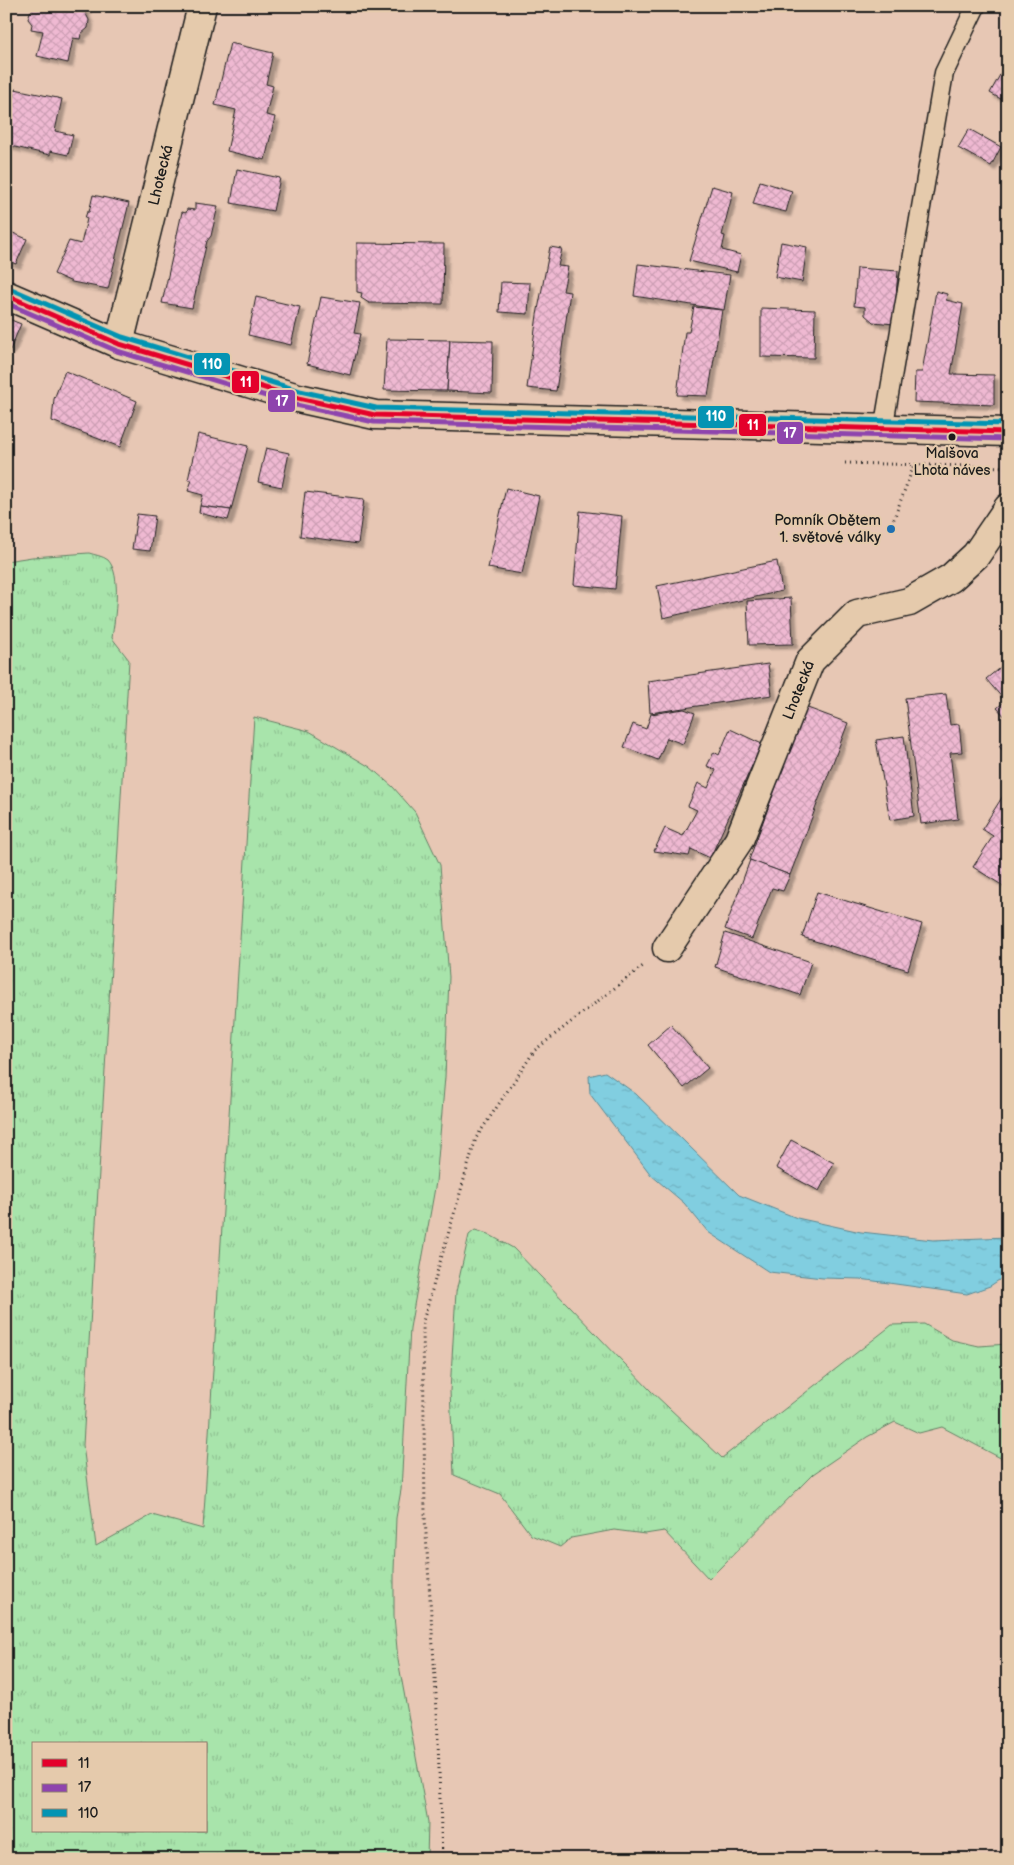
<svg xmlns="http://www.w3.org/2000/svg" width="1014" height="1865" viewBox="0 0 1014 1865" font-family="'Balsamiq Sans',sans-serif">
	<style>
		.grass { fill: url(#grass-tufts); stroke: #628064; fill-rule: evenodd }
		.water { fill: url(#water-ripples); stroke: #598792 }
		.building { fill: url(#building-cross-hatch); stroke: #1c1c1c; filter: url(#shadow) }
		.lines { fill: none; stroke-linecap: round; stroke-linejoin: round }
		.lane-casing { stroke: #1c1c1c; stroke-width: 21 }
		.street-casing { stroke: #1c1c1c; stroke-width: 31 }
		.secondary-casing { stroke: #1c1c1c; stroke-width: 31 }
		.path { stroke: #1c1c1c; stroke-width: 3; stroke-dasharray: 1 4; stroke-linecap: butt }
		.lane { stroke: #e5caac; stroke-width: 18 }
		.street { stroke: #e5caac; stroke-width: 28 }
		.secondary { stroke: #e5caac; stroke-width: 28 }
		.bus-1-casing { stroke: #e5caac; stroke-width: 9 }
		.bus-2-casing { stroke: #e5caac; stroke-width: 9 }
		.bus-3-casing { stroke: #e5caac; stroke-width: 9 }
		.bus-1 { stroke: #e4002b; stroke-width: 5 }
		.bus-2 { stroke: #8e44ad; stroke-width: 5 }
		.bus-3 { stroke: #0494b3; stroke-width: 5 }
		.bus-dot { fill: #1c1c1c; stroke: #e5caac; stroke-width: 2 }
		.poi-dot { fill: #1f6fb2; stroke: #e5caac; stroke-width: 2 }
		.labels { text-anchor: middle; stroke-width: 4; stroke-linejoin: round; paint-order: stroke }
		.bus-label { font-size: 14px; fill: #1c1c1c; stroke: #e5caac }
		.street-label { font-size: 15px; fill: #1c1c1c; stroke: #e5caac }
		.poi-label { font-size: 15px; fill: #1c1c1c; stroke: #e5caac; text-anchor: end }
		.line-badge { stroke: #e5caac; stroke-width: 2 }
		.badge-label { font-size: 14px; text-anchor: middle; font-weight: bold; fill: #fff }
	</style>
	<defs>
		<pattern id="grass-tufts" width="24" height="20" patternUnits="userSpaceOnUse" patternTransform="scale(1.25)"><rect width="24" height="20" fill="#a8e4ab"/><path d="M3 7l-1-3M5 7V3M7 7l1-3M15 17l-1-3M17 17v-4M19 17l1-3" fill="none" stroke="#90c393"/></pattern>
		<pattern id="water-ripples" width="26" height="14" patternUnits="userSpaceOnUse" patternTransform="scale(1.25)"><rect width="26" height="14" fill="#81cee0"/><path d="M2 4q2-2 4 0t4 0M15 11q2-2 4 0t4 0" fill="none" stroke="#6fb0c0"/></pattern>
		<pattern id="building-cross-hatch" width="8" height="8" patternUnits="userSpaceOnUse" patternTransform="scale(1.25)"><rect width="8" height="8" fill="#efb9d2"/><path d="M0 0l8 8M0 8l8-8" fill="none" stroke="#cc9eb4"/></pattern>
		<filter id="shadow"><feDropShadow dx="4.5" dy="4.5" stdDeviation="1" flood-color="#0004"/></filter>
	</defs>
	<rect width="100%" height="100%" fill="#e7c7b4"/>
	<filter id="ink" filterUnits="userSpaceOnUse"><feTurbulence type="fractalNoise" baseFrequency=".02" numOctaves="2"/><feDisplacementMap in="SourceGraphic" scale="10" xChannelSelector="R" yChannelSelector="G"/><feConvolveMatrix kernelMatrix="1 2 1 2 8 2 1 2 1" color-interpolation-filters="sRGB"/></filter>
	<g filter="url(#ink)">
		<g class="grass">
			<path d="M89,553c6,2 14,3 19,7 14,15 7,58 4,78l17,22 -46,785 13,101 56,-31 51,14 51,-812 55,14 61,36 23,20 22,25 25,53 9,112 -4,100 -9,105 -26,146 -9,162 -5,28 -2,52v46l4,44 30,162 -1,37h-421v-1298l26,-4zM34,1744h172v87h-172z"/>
			<polygon points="475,1230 488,1234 513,1248 651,1391 722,1458 892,1325 924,1324 952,1340 979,1346 1008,1344 1008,1462 942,1427 919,1433 895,1422 867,1437 813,1474 709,1579 664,1531 645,1534 614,1530 571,1538 560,1547 531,1535 500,1494 454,1475 450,1391 456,1292 469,1235"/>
		</g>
		<polygon class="water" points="605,1072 636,1094 739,1195 797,1218 861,1232 933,1240 1008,1237 1008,1274 990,1286 967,1294 860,1279 823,1278 769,1272 708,1232 684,1203 651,1175 590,1094 589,1076"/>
		<g class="building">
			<polygon points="36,6 87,6 85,12 89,20 88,28 81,34 80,39 73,38 68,63 37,56 43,31 31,29 32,24 28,19 30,12"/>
			<polygon points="230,43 273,53 266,84 273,86 266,115 275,117 265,160 227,151 236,110 215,105"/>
			<polygon points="1006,64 1008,65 1008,103 990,93"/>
			<polygon points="15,89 62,99 55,131 73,135 68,155 50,151 50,155 6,145 6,125"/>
			<polygon points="969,129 1001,147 991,166 958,148"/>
			<polygon points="237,169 280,178 273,211 231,203"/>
			<polygon points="760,181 792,191 786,212 753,204"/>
			<polygon points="712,186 733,192 722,235 725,236 722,250 741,255 737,272 689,261"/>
			<polygon points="93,195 129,203 108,289 72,282 54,274 69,241 81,244 87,219 85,218 87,212 89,212"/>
			<polygon points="195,203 218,206 211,236 207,241 192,308 162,303 182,212 186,213 187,209 195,210"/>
			<polygon points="6,230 27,239 16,264 6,260"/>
			<polygon points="781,242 807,247 802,282 775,277"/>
			<polygon points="357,243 444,244 443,304 369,303 361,298 362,293 357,292"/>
			<polygon points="550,247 562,249 558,266 568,267 563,291 570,292 556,391 527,388 537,315"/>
			<polygon points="638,264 730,275 724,310 634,296"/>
			<polygon points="857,268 898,271 894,324 873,322 865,315 865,307 854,306"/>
			<polygon points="501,282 530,283 528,314 499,312"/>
			<polygon points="936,291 947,294 946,300 963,304 951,374 994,375 994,405 914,402 915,372 922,372"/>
			<polygon points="256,297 300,307 291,345 248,335"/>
			<polygon points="321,297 360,303 354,333 360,334 350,375 307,364"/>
			<polygon points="694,307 722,310 708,396 677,395 685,332 689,332"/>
			<polygon points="761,308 815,310 814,358 761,357"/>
			<polygon points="6,318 21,324 10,350 6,349"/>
			<polygon points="387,339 450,340 447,391 384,390"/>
			<polygon points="450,340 493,341 492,393 447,391"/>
			<polygon points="65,371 137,401 120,447 52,421 54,399"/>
			<polygon points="198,434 248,446 231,510 200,506 203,495 188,491 192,480 188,480"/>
			<polygon points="266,448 289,453 282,487 258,482"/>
			<polygon points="506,488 539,496 522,574 488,568"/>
			<polygon points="305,492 364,499 358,544 300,536"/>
			<polygon points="200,506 231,510 228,520 199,513"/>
			<polygon points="580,511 622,516 615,589 574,585"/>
			<polygon points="137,514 155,516 150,551 132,549"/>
			<polygon points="777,561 782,591 663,618 657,586"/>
			<polygon points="791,598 793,644 749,645 747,601"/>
			<polygon points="1008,661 1008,720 997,708 1005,701 986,679"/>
			<polygon points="768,664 772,695 650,713 648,681"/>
			<polygon points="946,694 950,725 959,724 962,752 950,753 958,819 921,824 905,698"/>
			<polygon points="805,707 848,723 790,875 749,860"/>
			<polygon points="684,709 695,713 683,744 667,738 658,760 624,747 633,724 646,729 651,714"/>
			<polygon points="730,729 762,744 710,858 691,849 689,856 654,851 665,828 683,836 697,810 688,806 698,783 708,788 716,770 707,766 714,752 719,755"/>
			<polygon points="904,736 914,816 890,820 876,740"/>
			<polygon points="1008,738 1008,757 999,746"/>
			<polygon points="1008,788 1008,889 973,867 993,836 982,829"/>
			<polygon points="750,860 790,875 783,891 772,888 752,939 725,929"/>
			<polygon points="817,892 922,924 908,970 802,937"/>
			<polygon points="725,933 811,962 800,995 715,967"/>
			<polygon points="671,1025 708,1068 684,1088 648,1045"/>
			<polygon points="791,1140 834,1163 819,1191 776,1168"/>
		</g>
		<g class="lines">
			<g class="lane-casing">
				<polyline id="lane" points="883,430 944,73 976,6"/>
			</g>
			<g class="street-casing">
				<g id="street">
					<path id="s1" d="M119,344l83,-338"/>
					<path id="s2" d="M667,948l72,-108 71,-179 47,-47 52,-12 42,-24 25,-23 32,-47"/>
				</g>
			</g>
			<g class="secondary-casing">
				<polyline id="secondary" points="6,295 119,344 298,398 375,415 1008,432"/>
			</g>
			<g class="path">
				<polyline points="845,463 1008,467"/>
				<polyline points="892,524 914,465"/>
				<polyline points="442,1859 437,1711 425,1518 423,1321 476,1138 535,1050 643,966"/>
			</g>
			<use href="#lane" class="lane"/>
			<use href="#street" class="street"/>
			<use href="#secondary" class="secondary"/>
			<g class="bus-1-casing">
				<polyline id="bus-1" points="6,295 119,344 298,398 375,415 1008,432"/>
			</g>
			<g class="bus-2-casing">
				<polyline id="bus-2" points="6,303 117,351 296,405 374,422 1008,439"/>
			</g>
			<g class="bus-3-casing">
				<polyline id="bus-3" points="9,288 122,337 300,391 376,408 1008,424"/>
			</g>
			<use href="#bus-1" class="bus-1"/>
			<use href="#bus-2" class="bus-2"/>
			<use href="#bus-3" class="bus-3"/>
		</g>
	</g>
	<circle class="bus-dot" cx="952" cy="437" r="4.5"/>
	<circle class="poi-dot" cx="891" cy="529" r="5"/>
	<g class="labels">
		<g class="bus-label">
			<text x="952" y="458">Malšova<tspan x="952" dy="17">Lhota náves</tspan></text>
		</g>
		<g class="street-label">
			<text dy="5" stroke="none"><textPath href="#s1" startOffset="174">Lhotecká</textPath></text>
			<text dy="5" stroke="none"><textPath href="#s2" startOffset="291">Lhotecká</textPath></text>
		</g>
		<g class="poi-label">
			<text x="881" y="525">Pomník Obětem<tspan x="881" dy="17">1. světové války</tspan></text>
		</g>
	</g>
	<g class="line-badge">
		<rect x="193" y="352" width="38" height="24" rx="5" fill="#0494b3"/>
		<rect x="231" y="370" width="29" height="24" rx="5" fill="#e4002b"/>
		<rect x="267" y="389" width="29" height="24" rx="5" fill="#8e44ad"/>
		<rect x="697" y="405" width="38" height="24" rx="5" fill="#0494b3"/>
		<rect x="738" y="413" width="29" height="24" rx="5" fill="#e4002b"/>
		<rect x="776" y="421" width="28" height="24" rx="5" fill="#8e44ad"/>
	</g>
	<g class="badge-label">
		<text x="212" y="369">110</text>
		<text x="246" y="387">11</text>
		<text x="282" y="406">17</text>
		<text x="716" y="421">110</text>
		<text x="753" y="430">11</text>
		<text x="790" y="438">17</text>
	</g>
	<rect width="1014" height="1865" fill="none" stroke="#e5caac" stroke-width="25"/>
	<rect x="12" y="12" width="989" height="1840" fill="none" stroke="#1c1c1c" stroke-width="2" filter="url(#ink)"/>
	<rect x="32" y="1742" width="175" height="90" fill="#e5caac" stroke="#958472"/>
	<rect x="42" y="1759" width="25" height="8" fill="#e4002b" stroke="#958472"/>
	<text x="78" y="1768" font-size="15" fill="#1c1c1c">11</text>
	<rect x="42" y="1784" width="25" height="8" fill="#8e44ad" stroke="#958472"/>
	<text x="78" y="1792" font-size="15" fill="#1c1c1c">17</text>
	<rect x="42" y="1809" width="25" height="8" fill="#0494b3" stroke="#958472"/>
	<text x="78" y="1818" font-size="15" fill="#1c1c1c">110</text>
</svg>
